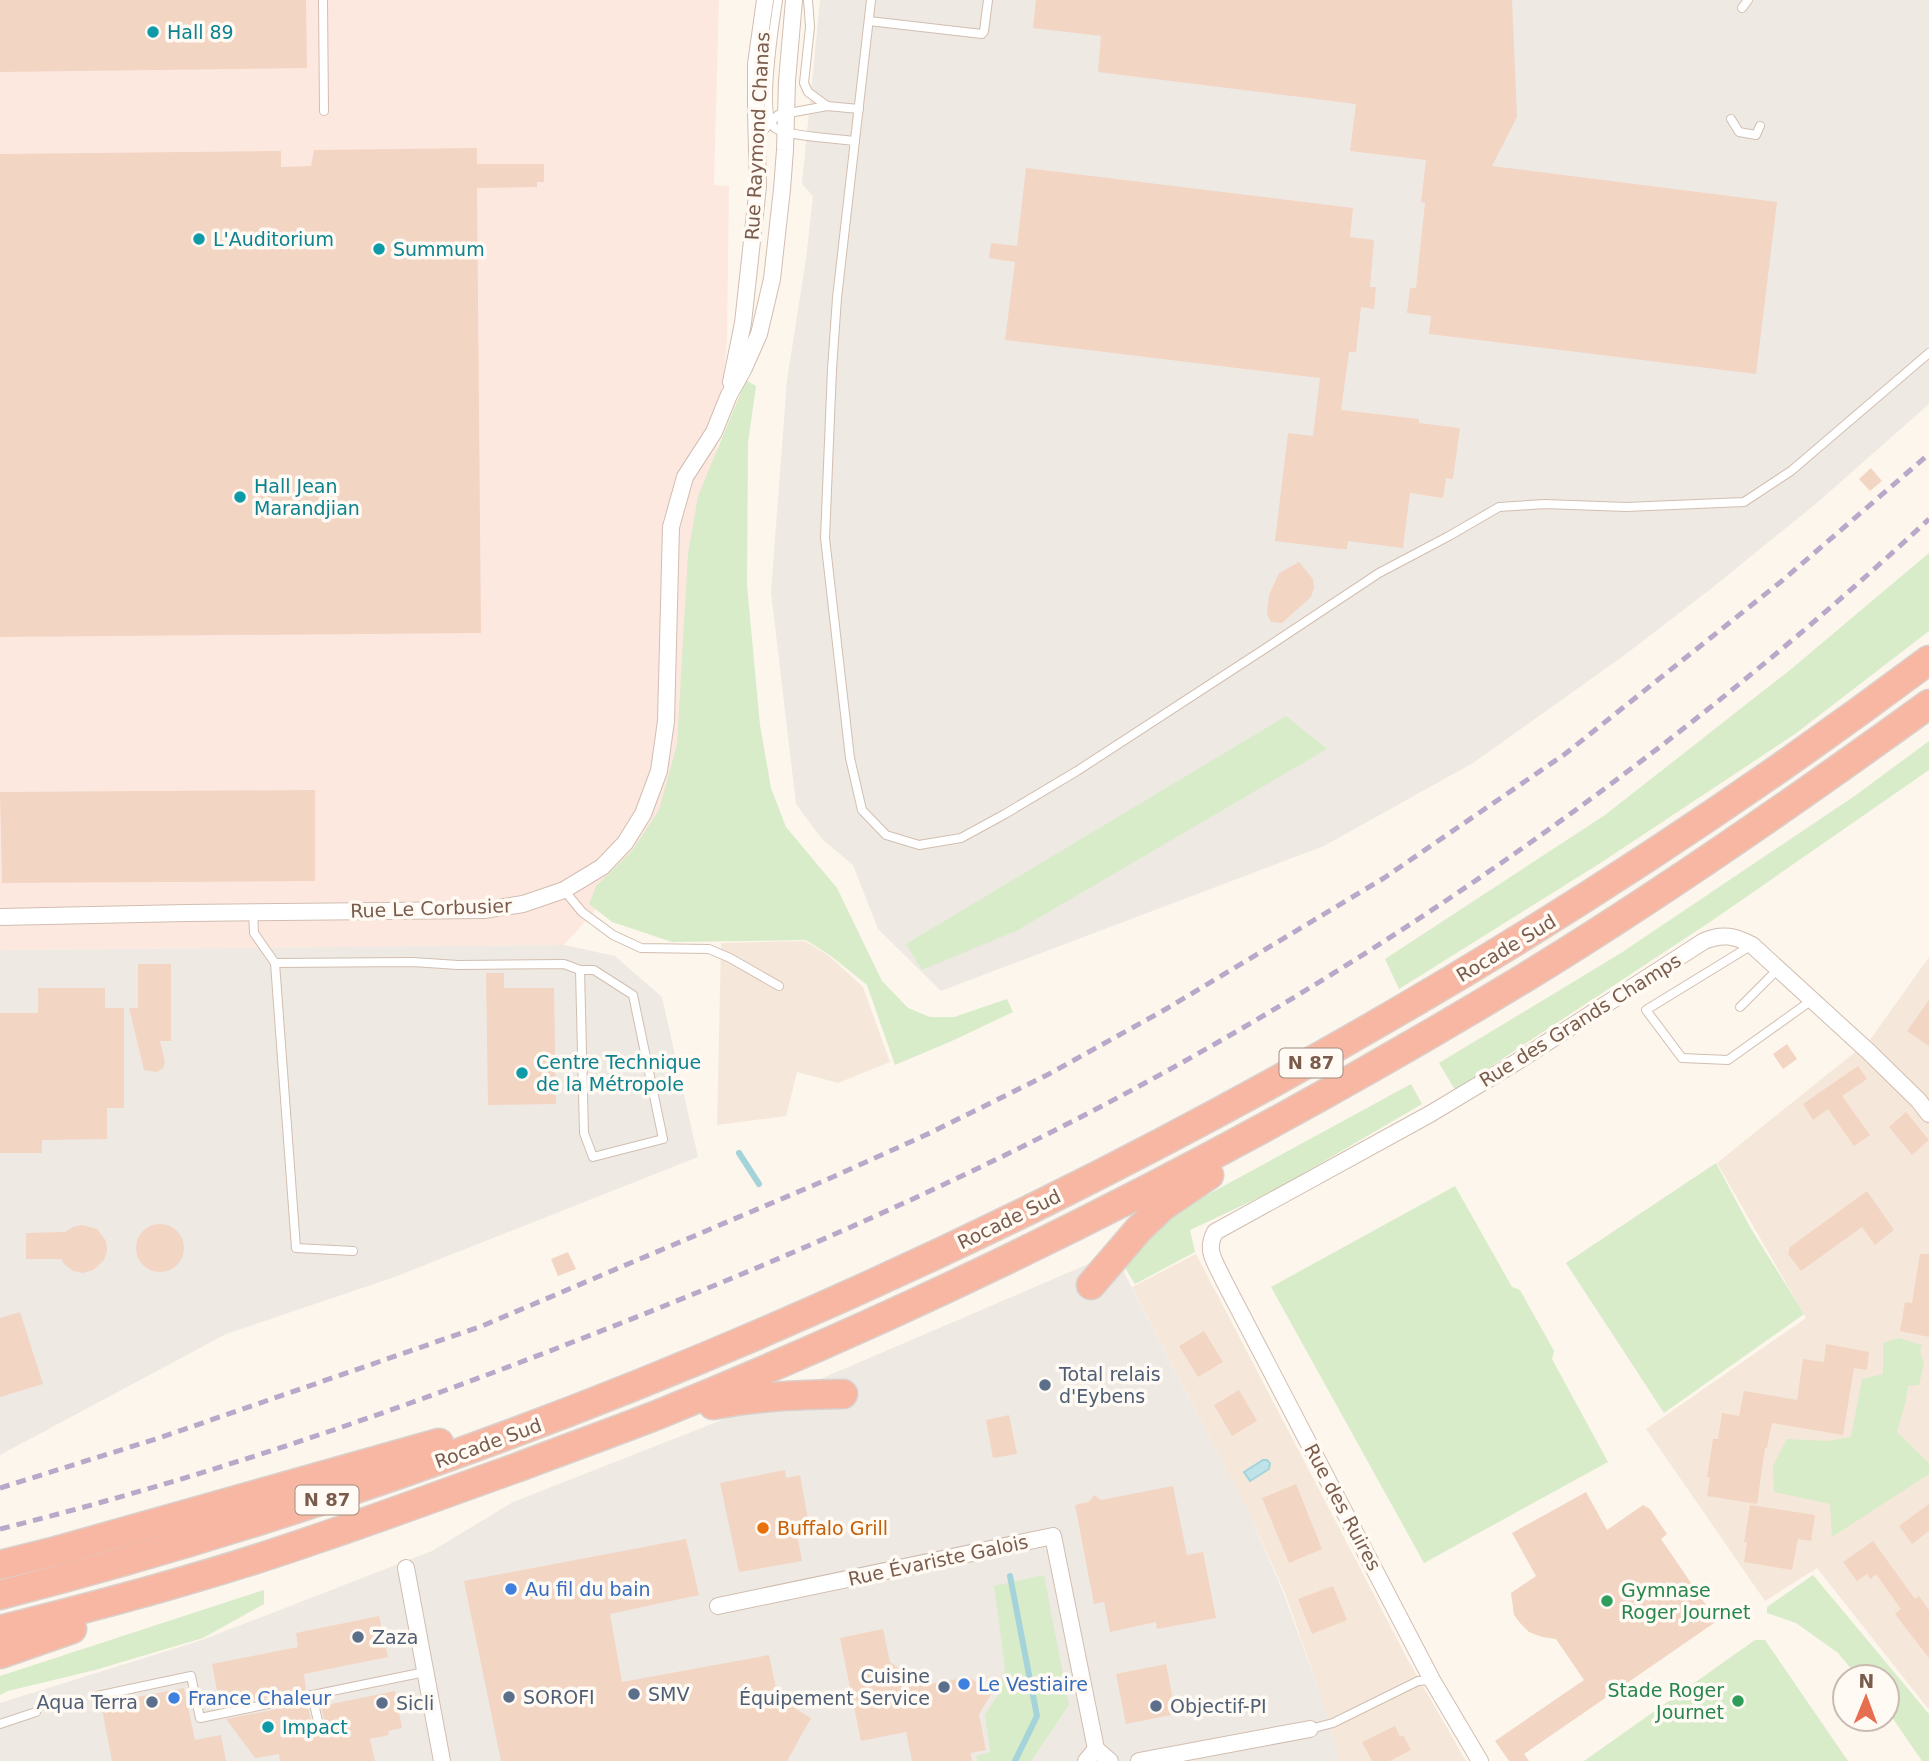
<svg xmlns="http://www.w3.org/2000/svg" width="1929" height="1761" viewBox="0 0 1929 1761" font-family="'DejaVu Sans',sans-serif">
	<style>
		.residential { fill: #f5e8da }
		.commercial { fill: #fde8e0 }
		.industrial { fill: #efe9e4 }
		.green { fill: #d8ecc9 }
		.water { fill: #bfe3e8; stroke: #a5d3da; stroke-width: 2 }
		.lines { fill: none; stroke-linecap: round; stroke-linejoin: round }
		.stream { stroke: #a5d3da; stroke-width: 6 }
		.building { fill: #f3d5c3 }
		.lane-casing { stroke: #d1beb0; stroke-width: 10 }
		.street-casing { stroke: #d1beb0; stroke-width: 18 }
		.highway-casing { stroke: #dad1cd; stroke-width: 31 }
		.lane { stroke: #fff; stroke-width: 8 }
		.street { stroke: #fff; stroke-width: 16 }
		.highway { stroke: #f7b7a3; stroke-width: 28 }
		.rail { stroke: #b9a8c9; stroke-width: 5; stroke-dasharray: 10 7; stroke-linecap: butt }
		.culture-dot { fill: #0f9aa8; stroke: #fffaf3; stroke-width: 2.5 }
		.service-dot { fill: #5c6f8a; stroke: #fffaf3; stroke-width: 2.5 }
		.food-dot { fill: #e8710a; stroke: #fffaf3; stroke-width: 2.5 }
		.shop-dot { fill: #3f7fe0; stroke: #fffaf3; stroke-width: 2.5 }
		.leisure-dot { fill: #2e9e5b; stroke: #fffaf3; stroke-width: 2.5 }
		.labels { text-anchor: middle; stroke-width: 7; stroke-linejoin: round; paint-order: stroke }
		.shield { fill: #fffaf3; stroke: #a28b7f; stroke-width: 2 }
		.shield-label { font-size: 18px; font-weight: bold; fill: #7a5c4d }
		.culture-label { font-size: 19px; fill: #0d838f; stroke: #fffaf3; text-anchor: start }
		.street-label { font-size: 19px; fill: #7a5c4d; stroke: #fffaf3 }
		.service-label { font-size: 19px; fill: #4e5e75; stroke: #fffaf3; text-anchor: start }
		.food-label { font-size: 19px; fill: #c56008; stroke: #fffaf3; text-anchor: start }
		.shop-label { font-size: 19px; fill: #366cbe; stroke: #fffaf3; text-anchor: start }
		.leisure-label { font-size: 19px; fill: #27864d; stroke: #fffaf3; text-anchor: start }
	</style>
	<rect width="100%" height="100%" fill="#fdf6ec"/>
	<g class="residential">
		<polygon points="805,941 829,956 863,987 890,1062 838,1083 797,1072 786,1116 717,1125 721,943"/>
		<polygon points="1929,957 1929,1710 1817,1568 1765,1601 1646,1429 1806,1318 1717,1163 1870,1040"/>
		<polygon points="1196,1254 1408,1660 1466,1761 1336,1761 1326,1711 1286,1596 1252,1519 1132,1287"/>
	</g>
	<polygon class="commercial" points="0,0 719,0 714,185 729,186 727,342 696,667 674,823 564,945 0,950"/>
	<g class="industrial">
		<polygon points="820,0 1929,0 1929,404 1818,502 1712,588 1626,654 1473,763 1324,846 941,991 878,929 853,865 822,839 796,804 771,592 787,380 806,259 813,196 802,184"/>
		<polygon points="564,945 615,956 662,997 698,1157 392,1278 226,1334 0,1455 0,950"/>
		<polygon points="1114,1253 1252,1519 1283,1592 1330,1721 1339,1761 0,1761 0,1703 202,1640 432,1551 513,1502 755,1407"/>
	</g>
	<g class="green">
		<polygon points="746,380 756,386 748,443 747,585 760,725 771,788 786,827 837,888 882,981 908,1008 930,1017 954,1017 1007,999 1013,1012 954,1040 895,1065 867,985 831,956 806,940 672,942 612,922 589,904 596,886 631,852 659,810 677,744 688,554 698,496"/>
		<polygon points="1929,553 1929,631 1795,734 1602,862 1399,989 1385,959 1605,815 1790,670"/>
		<polygon points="1286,716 1327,749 1018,930 922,970 906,944"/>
		<polygon points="1929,741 1929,770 1713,920 1455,1090 1439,1063 1621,953 1856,795"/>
		<polygon points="1411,1084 1422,1104 1273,1191 1190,1230 1195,1252 1135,1284 1122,1263 1186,1201 1207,1195"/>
		<polygon points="1716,1163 1750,1227 1804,1314 1664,1413 1566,1263"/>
		<polygon points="1455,1186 1512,1287 1520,1290 1554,1351 1552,1359 1608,1462 1424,1563 1271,1287"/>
		<polygon points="1899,1338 1922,1345 1920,1352 1924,1362 1919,1385 1908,1386 1905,1404 1897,1432 1929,1463 1929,1474 1832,1537 1830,1504 1774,1492 1773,1466 1787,1439 1828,1441 1851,1437 1862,1379 1883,1374 1883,1343"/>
		<polygon points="1044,1575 1069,1705 1031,1761 978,1761 976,1756 990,1752 985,1715 997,1696 1005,1668 994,1586"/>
		<polygon points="1813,1575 1929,1714 1929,1761 1922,1761 1887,1710 1887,1677 1858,1677 1838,1653 1796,1623 1767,1613 1767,1607"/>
		<polygon points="264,1590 264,1604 203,1638 95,1670 8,1691 0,1695 0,1676"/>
		<polygon points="1755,1640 1765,1640 1848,1761 1584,1761"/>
	</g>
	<polygon class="water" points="1263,1460 1267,1460 1270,1463 1269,1469 1250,1481 1244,1472"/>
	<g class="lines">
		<g class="stream">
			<polyline points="739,1153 759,1184"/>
			<polyline points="1010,1576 1037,1716 1015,1761"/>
		</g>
	</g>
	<g class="building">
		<polygon points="0,0 306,0 307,68 0,72"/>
		<polygon points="1036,0 1512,0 1517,117 1492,166 1777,202 1756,374 1429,334 1431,316 1407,313 1410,288 1416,288 1425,203 1421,202 1426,160 1350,151 1356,104 1098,72 1101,36 1033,28"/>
		<polygon points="477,148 477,164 544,164 544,182 537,182 537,187 477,188 481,633 0,637 0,154 281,151 281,167 311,166 314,150"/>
		<polygon points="1026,168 1353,208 1350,237 1374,240 1370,287 1376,287 1374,309 1361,307 1356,352 1349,352 1341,410 1419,419 1419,423 1460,428 1453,479 1446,478 1443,498 1410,493 1403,548 1348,541 1347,549 1340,549 1275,541 1288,433 1313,436 1320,378 1005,340 1015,262 989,258 991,243 1017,246"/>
		<polygon points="1871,468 1882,481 1870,491 1859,479"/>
		<polygon points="1299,562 1313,579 1314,588 1311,597 1282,623 1271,622 1267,614 1269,595 1279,573"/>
		<polygon points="315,790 315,881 2,883 0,792"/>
		<polygon points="138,964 171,964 171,1041 160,1041 165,1062 163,1068 157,1072 144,1070 129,1008 138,1008"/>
		<polygon points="486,973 504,973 504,988 554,988 556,1104 488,1105"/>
		<polygon points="38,988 105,988 105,1008 124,1008 124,1108 107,1108 107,1139 42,1140 42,1153 0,1153 0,1013 38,1013"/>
		<polygon points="1929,1000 1929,1046 1907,1031"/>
		<polygon points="1787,1044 1797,1059 1783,1069 1773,1054"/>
		<polygon points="1858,1066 1867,1079 1842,1096 1870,1135 1854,1146 1828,1109 1813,1120 1803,1104"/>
		<polygon points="1906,1112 1929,1140 1912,1155 1889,1127"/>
		<polygon points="1867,1191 1894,1230 1875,1245 1862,1227 1801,1271 1788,1254 1790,1247"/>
		<circle cx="160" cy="1248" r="24"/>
		<polygon points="82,1225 97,1229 106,1241 107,1251 104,1260 93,1270 83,1273 73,1271 65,1265 61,1259 26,1259 26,1233 65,1232 73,1227"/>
		<polygon points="568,1252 576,1269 558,1276 551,1259"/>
		<polygon points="1920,1254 1929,1254 1929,1337 1900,1331 1905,1302 1912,1303"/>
		<polygon points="20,1312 43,1384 0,1397 0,1318"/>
		<polygon points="1204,1331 1223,1362 1198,1377 1179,1346"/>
		<polygon points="1826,1344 1869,1352 1867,1370 1854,1368 1843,1435 1772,1423 1767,1448 1765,1448 1757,1504 1707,1496 1710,1477 1707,1477 1713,1439 1718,1439 1722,1413 1739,1416 1744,1391 1797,1400 1803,1359 1824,1362"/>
		<polygon points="1239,1390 1257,1421 1232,1436 1214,1405"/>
		<polygon points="1009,1415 1017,1454 993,1458 986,1420"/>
		<polygon points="785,1470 786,1478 800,1475 808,1519 795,1522 802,1561 739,1572 720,1483"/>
		<polygon points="1296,1484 1322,1549 1289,1563 1262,1498"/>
		<polygon points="1173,1486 1187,1555 1203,1552 1216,1618 1157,1629 1156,1622 1110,1632 1104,1602 1094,1604 1075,1505 1089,1502 1094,1495 1101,1500"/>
		<polygon points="1586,1492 1607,1530 1643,1505 1650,1509 1667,1534 1661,1539 1717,1621 1524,1754 1529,1761 1509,1761 1495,1741 1584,1680 1556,1639 1542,1637 1529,1632 1520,1623 1514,1615 1511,1593 1536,1576 1512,1533"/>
		<polygon points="1929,1504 1929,1531 1912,1544 1899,1526"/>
		<polygon points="1750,1505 1815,1515 1811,1541 1798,1539 1792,1570 1744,1562 1747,1542 1744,1542"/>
		<polygon points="686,1539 699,1595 610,1614 622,1682 769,1655 778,1698 811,1718 787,1761 501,1761 464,1581"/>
		<polygon points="1873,1541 1915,1599 1919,1596 1929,1610 1929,1658 1895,1614 1901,1609 1876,1574 1870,1579 1867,1574 1857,1581 1843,1562"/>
		<polygon points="1333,1586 1347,1620 1312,1634 1298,1599"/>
		<polygon points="379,1616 388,1657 304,1674 306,1690 220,1707 212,1664 298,1647 296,1633"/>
		<polygon points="883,1629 890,1662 900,1669 899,1671 924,1685 969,1677 992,1693 979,1714 986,1750 971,1753 972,1761 912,1761 906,1732 861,1741 840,1638"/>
		<polygon points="1166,1664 1176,1714 1126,1724 1116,1674"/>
		<polygon points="184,1688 195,1740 221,1735 226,1761 112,1761 101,1704"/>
		<polygon points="395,1691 402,1728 388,1731 389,1735 370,1739 375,1761 280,1761 279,1754 255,1758 226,1719 307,1703 314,1732 316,1735 321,1736 325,1734 326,1729 321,1706"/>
		<polygon points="1395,1726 1400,1737 1403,1735 1411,1750 1390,1761 1372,1761 1362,1742"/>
	</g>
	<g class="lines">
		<g class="lane-casing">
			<g id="lane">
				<polyline points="323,0 324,111"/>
				<path d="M778,0c-3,22 -19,115 -3,128 11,8 64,11 80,13"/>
				<polyline points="808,0 810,27 804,83 808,92 827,106"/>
				<polyline points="871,0 837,298 832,369 825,538 850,758 862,810 886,835 919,845 961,838 1005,814 1077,771 1269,646 1379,573 1449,536 1499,507 1545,504 1626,507 1744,502 1791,471 1929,353"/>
				<polyline points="1742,8 1748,0"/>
				<polyline points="869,21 982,34 984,31 988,0"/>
				<polyline points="1731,119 1739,132 1756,135 1760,126"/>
				<polyline points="759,135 778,115 827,106 859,109"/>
				<polyline points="564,890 582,912 613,935 641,948 709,949 730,958 779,986"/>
				<polyline points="253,912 254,933 275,963 413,962 458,965 564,964 580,970 584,1133 593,1157 663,1139 633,995 594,970 580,970"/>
				<polyline points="1752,945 1646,1010 1682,1058 1728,1060 1812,1000"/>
				<polyline points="275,963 296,1248 353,1251"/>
				<polyline points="1740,1007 1779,968"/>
				<polyline points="312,1695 320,1730"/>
				<polyline points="97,1696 191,1676 200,1718 425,1672"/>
				<polyline points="0,1724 36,1712"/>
				<polyline points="1310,1729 1333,1723 1418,1681 1432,1680"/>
			</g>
		</g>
		<g class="street-casing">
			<g id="street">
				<polyline points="731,382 743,323 758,186 756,112 756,64 765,0"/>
				<polyline points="0,917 186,913 484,910 523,904 564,890 602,867 625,843 643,814 659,771 666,721 671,527 685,477 714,432 729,395 744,368 759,334 772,279 782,189 785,150 787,81 794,0"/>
				<polyline points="406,1568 442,1761"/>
				<polyline points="718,1606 1053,1536 1096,1749 1086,1761"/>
				<polyline points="1096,1749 1110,1761"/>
				<polyline points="1139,1761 1310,1729"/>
				<path d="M1480,1761l-48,-81 -209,-401c-8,-18 -18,-28 -8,-47l215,-118 85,-51 189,-122c19,-8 31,-5 48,4l117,107 50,49 10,13"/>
			</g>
		</g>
		<g class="highway-casing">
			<g id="highway">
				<polyline points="1091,1285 1139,1229 1162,1207 1209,1175"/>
				<path d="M713,1405c45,-9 84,-10 130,-11"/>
				<polyline points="0,1565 56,1551 439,1443"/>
				<path d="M0,1595c361,-93 709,-227 1043,-392 312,-155 607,-334 886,-543"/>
				<path d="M0,1630c108,-27 217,-56 322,-93 65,-22 129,-46 194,-69 47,-18 95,-35 141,-53 301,-122 592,-270 869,-438 139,-85 272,-178 403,-273"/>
				<polyline points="0,1654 72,1629"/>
			</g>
		</g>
		<use href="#lane" class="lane"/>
		<use href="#street" class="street"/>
		<use href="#highway" class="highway"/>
		<g class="rail">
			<polyline points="0,1488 162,1437 482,1326 826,1180 930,1133 1049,1074 1166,1009 1384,878 1565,754 1783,580 1929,454"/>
			<path d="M0,1529c197,-49 389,-115 578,-189 178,-69 354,-145 524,-234 296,-156 582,-359 827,-587"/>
		</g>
	</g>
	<g class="culture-dot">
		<circle cx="153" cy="32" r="7"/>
		<circle cx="199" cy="239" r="7"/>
		<circle cx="379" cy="249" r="7"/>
		<circle cx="240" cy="497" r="7"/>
		<circle cx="522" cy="1073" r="7"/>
		<circle cx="268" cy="1727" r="7"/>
	</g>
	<g class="service-dot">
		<circle cx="1045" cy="1385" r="7"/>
		<circle cx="358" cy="1637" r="7"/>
		<circle cx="944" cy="1687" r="7"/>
		<circle cx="634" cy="1694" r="7"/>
		<circle cx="509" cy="1697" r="7"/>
		<circle cx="152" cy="1702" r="7"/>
		<circle cx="382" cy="1703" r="7"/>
		<circle cx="1156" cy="1706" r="7"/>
	</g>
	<circle class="food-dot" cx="763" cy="1528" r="7"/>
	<g class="shop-dot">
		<circle cx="511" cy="1589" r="7"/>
		<circle cx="964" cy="1684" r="7"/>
		<circle cx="174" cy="1698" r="7"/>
	</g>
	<g class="leisure-dot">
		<circle cx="1607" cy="1601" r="7"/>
		<circle cx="1738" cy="1701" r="7"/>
	</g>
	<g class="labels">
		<g class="shield">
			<rect x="1279.5" y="1048.5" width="63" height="29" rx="5"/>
			<rect x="295.5" y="1485.5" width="63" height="29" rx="5"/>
		</g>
		<g class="shield-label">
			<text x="1311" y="1069">N 87</text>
			<text x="327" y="1506">N 87</text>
		</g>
		<g class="culture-label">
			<text x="167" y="39">Hall 89</text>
			<text x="213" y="246">L'Auditorium</text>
			<text x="393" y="256">Summum</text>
			<text x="254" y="493">Hall Jean<tspan x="254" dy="22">Marandjian</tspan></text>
			<text x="536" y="1069">Centre Technique<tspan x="536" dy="22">de la Métropole</tspan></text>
			<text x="282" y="1734">Impact</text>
		</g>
		<g class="street-label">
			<text transform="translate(757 136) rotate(-87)" y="7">Rue Raymond Chanas</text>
			<text transform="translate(431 908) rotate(-2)" y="7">Rue Le Corbusier</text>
			<text transform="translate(1506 948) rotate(-31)" y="7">Rocade Sud</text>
			<text transform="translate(1580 1020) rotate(-32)" y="7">Rue des Grands Champs</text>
			<text transform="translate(1009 1219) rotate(-26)" y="7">Rocade Sud</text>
			<text transform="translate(488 1443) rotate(-20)" y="7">Rocade Sud</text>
			<text transform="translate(1343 1507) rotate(62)" y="7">Rue des Ruires</text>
			<text transform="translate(938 1560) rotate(-12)" y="7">Rue Évariste Galois</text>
		</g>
		<g class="service-label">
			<text x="1059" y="1381">Total relais<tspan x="1059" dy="22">d'Eybens</tspan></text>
			<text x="372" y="1644">Zaza</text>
			<text x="930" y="1683" text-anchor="end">Cuisine<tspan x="930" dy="22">Équipement Service</tspan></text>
			<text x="648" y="1701">SMV</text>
			<text x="523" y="1704">SOROFI</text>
			<text x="138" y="1709" text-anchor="end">Aqua Terra</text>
			<text x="396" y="1710">Sicli</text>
			<text x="1170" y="1713">Objectif-PI</text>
		</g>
		<g class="food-label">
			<text x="777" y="1535">Buffalo Grill</text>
		</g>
		<g class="shop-label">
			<text x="525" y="1596">Au fil du bain</text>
			<text x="978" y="1691">Le Vestiaire</text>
			<text x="188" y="1705">France Chaleur</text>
		</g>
		<g class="leisure-label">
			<text x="1621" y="1597">Gymnase<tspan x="1621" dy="22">Roger Journet</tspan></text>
			<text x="1724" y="1697" text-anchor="end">Stade Roger<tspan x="1724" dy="22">Journet</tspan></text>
		</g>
	</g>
	<g transform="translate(1866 1698) rotate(1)"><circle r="33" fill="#fffaf3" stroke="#cabbb1" stroke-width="2"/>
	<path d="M0-5L12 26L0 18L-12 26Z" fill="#e76f51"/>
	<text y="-10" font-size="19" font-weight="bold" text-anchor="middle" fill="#7a5c4d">N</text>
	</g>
</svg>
